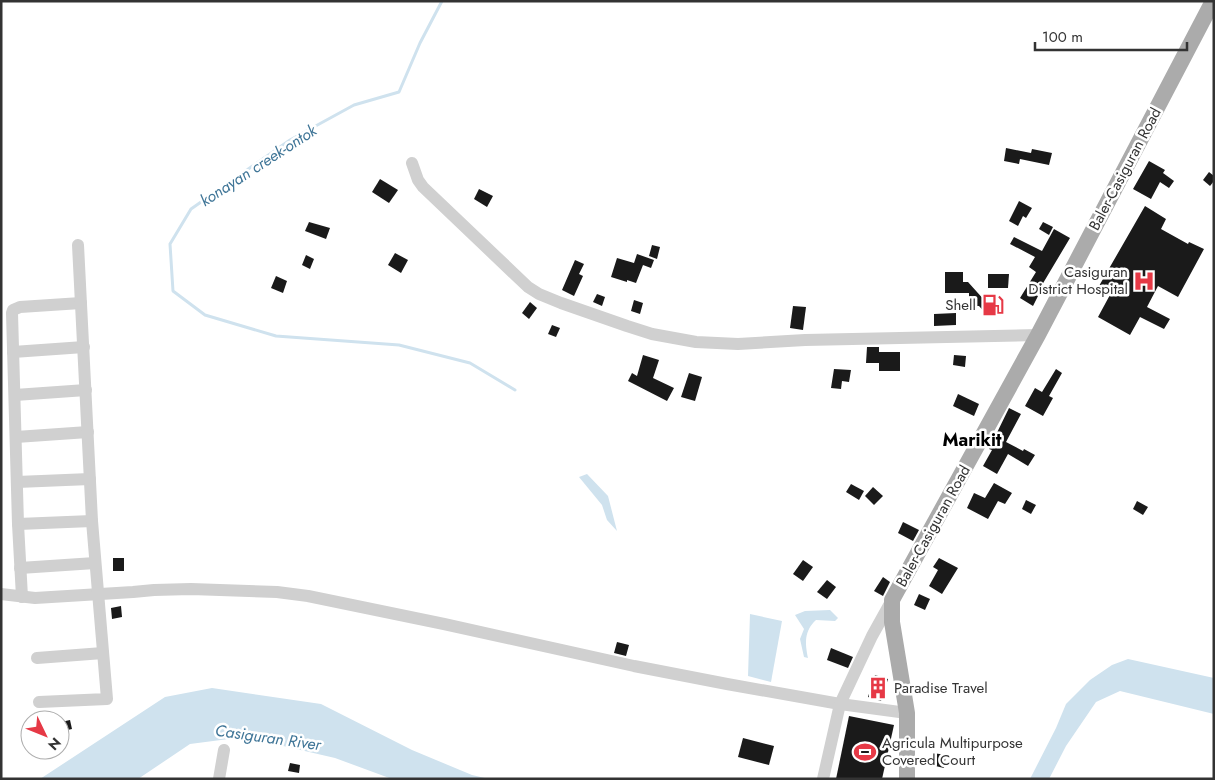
<svg xmlns="http://www.w3.org/2000/svg" width="1215" height="780" viewBox="0 0 1215 780" font-family="Jost,sans-serif">
	<style>
		.water { fill: #cfe2ee }
		.lines { fill: none; stroke-linecap: round; stroke-linejoin: round }
		.stream { stroke: #cfe2ee; stroke-width: 3 }
		.building { fill: #1a1a1a }
		.minor { stroke: #d0d0d0; stroke-width: 12 }
		.major { stroke: #ababab; stroke-width: 16 }
		.labels { text-anchor: middle; stroke-width: 5; stroke-linejoin: round; paint-order: stroke }
		.street-label { font-size: 15px; fill: #333; stroke: #fff }
		.poi-label { font-size: 15px; fill: #333; stroke: #fff; text-anchor: end }
		.water-label { font-size: 16px; font-style: italic; fill: #3f7597; stroke: #fff }
		.quarter-label { font-size: 18px; font-weight: bold; fill: #000; stroke: #fff }
	</style>
	<rect width="100%" height="100%" fill="#fff"/>
	<g class="water">
		<polygon points="587,474 608,496 617,531 607,520 602,505 579,477"/>
		<path d="M830,610l8,8 -3,3 -19,-1c-12,11 -11,23 -8,38l-4,-1 -4,-18 4,-10 -9,-14 10,-4z"/>
		<polygon points="750,614 782,621 771,682 748,676"/>
		<polygon points="1128,659 1214,678 1214,714 1120,691 1096,702 1066,746 1049,779 1030,779 1056,728 1066,704 1090,680 1112,665"/>
		<polygon points="212,688 321,704 412,750 472,775 489,779 392,779 335,758 244,737 190,744 138,779 40,779 165,697"/>
	</g>
	<g class="lines">
		<polyline class="stream" points="442,1 420,43 399,92 354,105 290,140 191,209 170,244 173,291 205,315 276,336 399,345 470,363 515,390"/>
	</g>
	<g class="building">
		<polygon points="1006,148 1031,153 1032,149 1052,153 1049,165 1020,159 1019,164 1004,161"/>
		<polygon points="1149,161 1165,170 1163,173 1174,181 1169,188 1160,182 1151,199 1133,189"/>
		<polygon points="1209,172 1214,176 1214,181 1210,186 1203,180"/>
		<polygon points="380,179 398,190 389,203 372,192"/>
		<polygon points="479,189 493,196 487,207 474,199"/>
		<polygon points="1019,201 1032,208 1026,218 1023,216 1018,226 1009,221"/>
		<polygon points="1145,206 1166,219 1161,229 1188,244 1189,242 1204,249 1178,297 1158,286 1147,307 1170,319 1164,329 1140,317 1130,335 1098,317 1111,293 1099,286"/>
		<polygon points="309,222 330,228 326,239 305,231"/>
		<polygon points="1043,222 1053,227 1049,235 1039,229"/>
		<polygon points="1054,229 1070,238 1036,295 1038,296 1033,306 1020,298 1036,272 1029,267 1035,257 1010,244 1014,237 1042,251"/>
		<polygon points="652,245 660,247 657,259 649,256"/>
		<polygon points="395,253 408,260 401,273 388,265"/>
		<polygon points="637,254 654,260 651,268 643,265 636,283 627,280 627,282 611,277 617,258 634,263"/>
		<polygon points="306,255 314,259 310,269 302,265"/>
		<polygon points="575,260 584,264 579,274 583,276 574,296 562,290"/>
		<polygon points="945,272 963,272 963,282 968,282 995,312 989,317 979,306 969,306 969,293 945,293"/>
		<polygon points="988,274 1009,274 1008,288 988,288"/>
		<polygon points="276,276 287,281 283,293 271,288"/>
		<polygon points="597,294 605,297 602,306 593,302"/>
		<polygon points="634,300 643,303 640,314 631,311"/>
		<polygon points="530,302 537,308 529,319 522,313"/>
		<polygon points="793,306 806,307 803,330 790,328"/>
		<polygon points="956,313 956,325 934,326 934,314"/>
		<polygon points="552,325 560,328 556,337 548,334"/>
		<polygon points="867,347 879,347 879,352 900,352 900,371 879,371 879,363 866,363"/>
		<polygon points="643,355 659,360 653,378 674,388 667,401 628,381 632,373 637,376"/>
		<polygon points="954,355 966,356 965,367 953,365"/>
		<polygon points="834,369 851,370 849,382 842,381 841,389 831,388"/>
		<polygon points="1056,369 1062,373 1049,396 1053,398 1043,416 1025,406 1035,388 1042,392"/>
		<polygon points="689,373 702,377 695,401 681,397"/>
		<polygon points="958,394 979,404 974,416 953,406"/>
		<polygon points="1009,408 1021,414 1006,442 1023,451 1024,449 1035,455 1028,466 1008,454 997,474 983,466 992,450 989,449"/>
		<polygon points="994,483 1012,493 1005,504 998,501 988,519 967,508 974,493 985,498"/>
		<polygon points="851,484 864,491 859,500 846,492"/>
		<polygon points="873,487 883,496 874,505 865,496"/>
		<polygon points="1026,500 1036,505 1031,514 1022,509"/>
		<polygon points="1137,501 1148,507 1143,515 1133,509"/>
		<polygon points="903,522 919,530 913,541 898,533"/>
		<rect x="113" y="558" width="11" height="13"/>
		<polygon points="939,558 958,568 942,594 929,586 938,570 933,567"/>
		<polygon points="803,560 813,567 803,581 793,574"/>
		<polygon points="883,577 890,582 883,596 874,591"/>
		<polygon points="827,580 836,587 827,599 817,592"/>
		<polygon points="919,594 930,599 925,610 914,605"/>
		<polygon points="121,606 122,617 112,619 111,608"/>
		<polygon points="617,642 629,645 626,656 614,653"/>
		<polygon points="831,648 853,657 848,668 827,660"/>
		<polygon points="875,675 888,679 881,701 868,697"/>
		<polygon points="849,716 894,725 882,779 836,779"/>
		<polygon points="70,720 72,729 63,731 61,722"/>
		<polygon points="743,738 774,746 769,765 738,757"/>
		<polygon points="933,753 946,755 944,768 931,765"/>
		<polygon points="290,763 300,765 299,773 288,771"/>
	</g>
	<g class="lines">
		<g class="minor">
			<polyline points="412,163 418,180 423,187 528,287 539,294 561,303 627,326 652,334 696,342 738,344 805,340 1038,335"/>
			<polyline points="13,352 84,347"/>
			<polyline points="15,395 86,390"/>
			<polyline points="16,437 88,432"/>
			<polyline points="17,482 90,479"/>
			<polyline points="18,524 92,521"/>
			<polyline points="20,568 95,563"/>
			<polyline points="1,594 35,598 133,592 154,590 191,589 277,592 308,596 444,624 634,666 727,684 840,704 907,713"/>
			<polyline points="22,597 18,524 12,313 13,310 20,307 81,303"/>
			<polyline points="37,658 103,653"/>
			<polyline points="39,702 107,699 92,521 78,245"/>
			<polyline points="219,779 224,750"/>
			<polyline points="823,779 840,704 872,636 892,600"/>
		</g>
		<polyline class="major" points="907,779 907,713 892,622 892,600 1038,335 1213,1"/>
	</g>
	<defs>
		<g id="hospital-bare" transform="scale(1.725)"><path d="M-5-5h3v3.5h4V-5h3V5h-3V1.5h-4V5h-3Z" fill="#e63946" stroke="#fff" stroke-width="2.5" paint-order="stroke"/></g>
		<g id="fuel-bare" transform="scale(1.725)"><path d="M-5.5-6h7V0h2V4h1.3V-2.5L3-4.5l.8-.8L6-3V5H2.5V1h-1V6h-7ZM-4.2-4.7v3.2H.2V-4.7Z" fill="#e63946" stroke="#fff" stroke-width="2.5" paint-order="stroke"/></g>
		<g id="building-bare" transform="scale(1.725)"><path d="M-4-6H4V6H1V3H-1V6H-4ZM-2.5-4.3h1.7v1.8h-1.7ZM.8-4.3h1.7v1.8H.8ZM-2.5-1h1.7V.8h-1.7ZM.8-1h1.7V.8H.8Z" fill="#e63946" stroke="#fff" stroke-width="2.5" paint-order="stroke"/></g>
		<g id="stadium-bare" transform="scale(1.725)"><path d="M0-5a6.5 5 0 1 0 0 10a6.5 5 0 1 0 0-10ZM-3.5-1.8h7v3.6h-7Z" fill="#e63946" stroke="#fff" stroke-width="2.5" paint-order="stroke"/></g>
	</defs>
	<g fill-rule="evenodd">
		<use href="#hospital-bare" x="1144" y="281"/>
		<use href="#fuel-bare" x="993" y="305"/>
		<use href="#building-bare" x="878" y="688"/>
		<use href="#stadium-bare" x="865" y="752"/>
	</g>
	<g class="labels">
		<g class="street-label">
			<text transform="translate(1125 169) rotate(-62)" y="5">Baler-Casiguran Road</text>
			<text transform="translate(933 526) rotate(-61)" y="5">Baler-Casiguran Road</text>
		</g>
		<g class="poi-label">
			<text x="1128" y="277">Casiguran<tspan x="1128" dy="17">District Hospital</tspan></text>
			<text x="976" y="310">Shell</text>
			<text x="894" y="693" text-anchor="start">Paradise Travel</text>
			<text x="882" y="748" text-anchor="start">Agricula Multipurpose<tspan x="882" dy="17">Covered Court</tspan></text>
		</g>
		<g class="water-label">
			<text transform="translate(258 165) rotate(-33)" y="6">konayan creek-ontok</text>
			<text transform="translate(268 737) rotate(8)" y="6">Casiguran River</text>
		</g>
		<g class="quarter-label">
			<text x="972" y="446">Marikit</text>
		</g>
	</g>
	<rect width="1215" height="780" fill="none" stroke="#333333" stroke-width="5"/>
	<g transform="translate(45 735) rotate(133)"><circle r="24" fill="#ffffff" stroke="#adadad"/>
	<path d="M0-4L9 19L0 12L-9 19Z" fill="#e63946"/>
	<text y="-8" font-size="14" font-weight="bold" text-anchor="middle" fill="#333333">N</text>
	</g>
	<path d="M1035 42v8h152v-8" fill="none" stroke="#333333" stroke-width="2.5"/>
	<text x="1042" y="42" font-size="15" fill="#333333" stroke="#ffffff" stroke-width="4" paint-order="stroke">100 m</text>
</svg>
